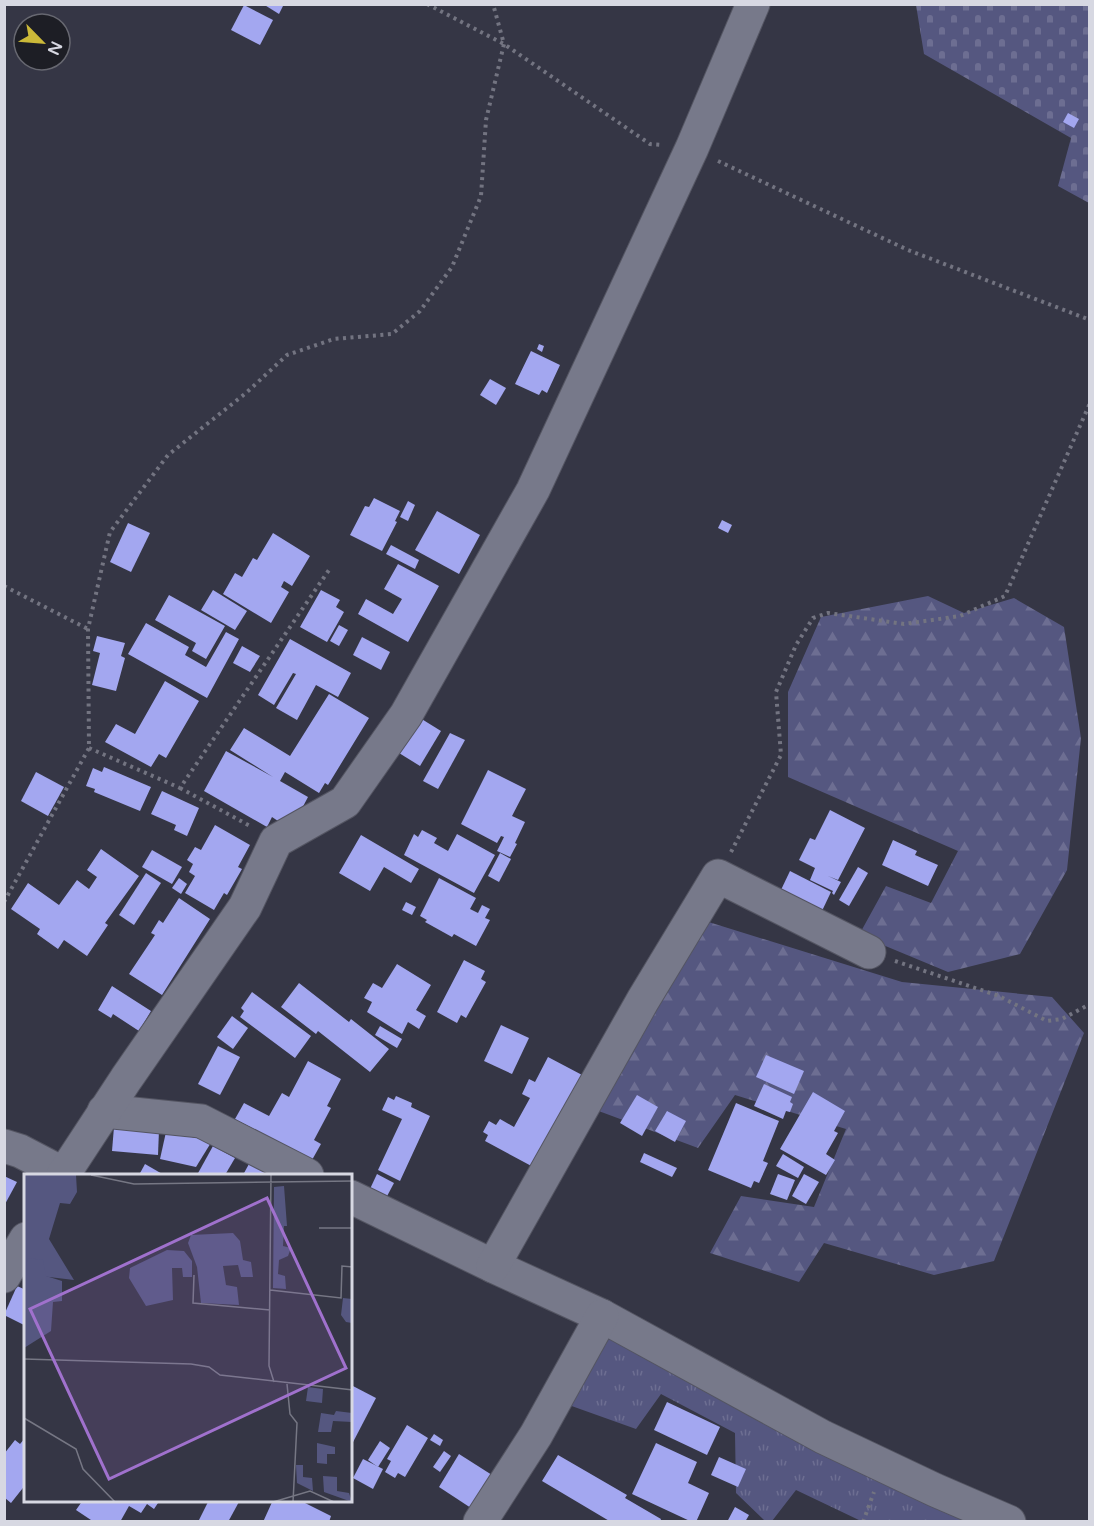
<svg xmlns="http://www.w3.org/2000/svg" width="1094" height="1526" viewBox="0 0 1094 1526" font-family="'Varela Round',sans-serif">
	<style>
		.grass { fill: url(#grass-tufts) }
		.forest { fill: url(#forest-firs) }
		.cemetery { fill: url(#cemetery-stones) }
		.building { fill: #a3a7f0 }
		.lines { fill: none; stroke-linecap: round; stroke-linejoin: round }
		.minor-casing { stroke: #545562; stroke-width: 35 }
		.path { stroke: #737481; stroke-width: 4; stroke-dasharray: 3 4.5; stroke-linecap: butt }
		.minor { stroke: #77798a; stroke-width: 33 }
		.inset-road { fill: none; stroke: #767784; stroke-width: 1.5 }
		.view { fill: #a071cd; fill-opacity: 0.15; stroke: #a071cd; stroke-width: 3 }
		.inset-edge { fill: none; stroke: #d7d8e2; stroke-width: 3 }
	</style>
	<defs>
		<pattern id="grass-tufts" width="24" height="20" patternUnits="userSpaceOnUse" patternTransform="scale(1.5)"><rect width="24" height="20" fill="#555780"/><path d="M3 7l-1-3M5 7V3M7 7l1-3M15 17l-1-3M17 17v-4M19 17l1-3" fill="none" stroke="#6d6e92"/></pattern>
		<pattern id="forest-firs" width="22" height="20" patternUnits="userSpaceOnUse" patternTransform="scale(1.5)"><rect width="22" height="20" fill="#555780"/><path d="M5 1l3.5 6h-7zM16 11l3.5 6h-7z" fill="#6d6e92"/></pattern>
		<pattern id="cemetery-stones" width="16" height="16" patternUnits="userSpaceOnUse" patternTransform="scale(1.5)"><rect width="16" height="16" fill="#555780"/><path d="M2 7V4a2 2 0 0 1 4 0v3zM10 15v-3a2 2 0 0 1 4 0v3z" fill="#6d6e92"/></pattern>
	</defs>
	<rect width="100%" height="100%" fill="#353645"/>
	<polygon class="grass" points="602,1334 986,1521 861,1521 796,1490 772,1521 765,1521 736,1493 735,1433 661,1394 636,1429 566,1404"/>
	<g class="forest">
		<polygon points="928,596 964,613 1014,598 1064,627 1081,738 1067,870 1020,954 948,972 859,935 886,886 931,903 958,851 788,777 788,692 821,617"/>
		<polygon points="699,919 902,982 1052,997 1084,1033 994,1261 934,1275 824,1243 799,1282 710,1253 741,1196 814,1207 846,1129 735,1095 698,1148 596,1110"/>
	</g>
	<polygon class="cemetery" points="916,5 1089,5 1089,203 1058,186 1071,138 924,54"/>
	<g class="building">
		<polygon points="263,4 284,4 279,14"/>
		<polygon points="244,5 273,20 260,45 231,30"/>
		<polygon points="1068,113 1079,119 1074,128 1063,122"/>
		<polygon points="539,344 544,346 542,352 537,349"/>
		<polygon points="531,351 560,365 547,393 542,390 539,395 515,384"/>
		<polygon points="490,379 506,388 496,405 480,395"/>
		<polygon points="374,498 400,511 395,521 397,522 382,551 350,535 365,506 369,507"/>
		<polygon points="408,501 415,505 408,521 400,517"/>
		<polygon points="437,511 480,535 459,574 415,550"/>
		<polygon points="722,520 732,525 728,533 718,528"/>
		<polygon points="128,523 150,533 131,572 110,562"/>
		<polygon points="273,533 310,556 292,586 284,581 281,587 289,592 271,623 223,594 235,573 242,577 253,558 257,560"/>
		<polygon points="391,545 419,560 415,569 386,554"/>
		<polygon points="398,564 439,586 408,642 358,614 366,599 393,614 402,599 384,589"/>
		<polygon points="213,590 247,611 235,630 201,610"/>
		<polygon points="321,590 340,600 336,607 344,612 327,642 300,627"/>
		<polygon points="169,595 225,626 206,659 192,651 196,643 155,620"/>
		<polygon points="146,623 189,647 185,655 206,667 226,632 239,639 207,698 128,654"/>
		<polygon points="339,625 348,630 339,646 330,641"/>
		<polygon points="97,636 125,643 121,656 125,658 116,691 92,685 100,653 93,651"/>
		<polygon points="362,637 390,652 381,670 353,655"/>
		<polygon points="290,639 351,673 338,697 316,685 297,720 276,708 296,674 293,673 274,705 258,695"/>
		<polygon points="242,646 260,656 250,672 233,663"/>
		<polygon points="165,681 199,701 166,758 159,754 151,767 105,742 116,724 135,734"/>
		<polygon points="329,694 369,718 328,785 325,783 319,793 285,772 280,781 308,797 298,816 291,813 284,825 272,817 267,827 204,791 226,751 273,777 230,750 244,728 290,756"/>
		<polygon points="420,718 441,731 420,766 399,753"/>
		<polygon points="450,733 465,740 438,789 423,781"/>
		<polygon points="104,767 151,787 140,811 94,792 95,789 86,786 93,768 102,772"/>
		<polygon points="488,770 526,789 512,816 525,822 515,843 517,844 510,857 497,851 504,837 501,836 497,843 461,824"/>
		<polygon points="36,772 64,787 48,816 21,801"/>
		<polygon points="162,791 199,808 187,836 174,830 176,825 151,814"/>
		<polygon points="830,810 865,828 838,880 828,876 841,882 834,895 832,893 833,891 810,880 815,868 799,860 810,838 815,840"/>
		<polygon points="215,825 250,845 238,867 242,869 227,895 224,893 214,910 185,893 195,876 189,872 193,864 187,860 195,847 201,850"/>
		<polygon points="422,830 437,838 434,843 448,851 457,834 495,855 474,893 404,855 414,834 418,837"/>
		<polygon points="361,835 419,869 411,883 384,867 370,891 339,873"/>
		<polygon points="893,840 917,851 915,855 938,865 928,886 882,865"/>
		<polygon points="101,849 139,876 105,923 108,925 87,956 64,940 58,949 37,934 40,929 11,909 28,883 59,905 77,880 89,889 97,877 87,870"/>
		<polygon points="152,850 182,867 172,884 142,867"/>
		<polygon points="500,853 511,859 499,882 488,876"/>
		<polygon points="858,867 868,873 849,906 839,900"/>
		<polygon points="790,871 831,892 821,913 780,892"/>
		<polygon points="146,873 161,883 134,925 119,915"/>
		<polygon points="179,878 187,884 181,894 172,888"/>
		<polygon points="439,878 476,898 470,909 478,913 482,905 490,909 485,918 490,920 476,946 454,934 452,937 425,922 427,920 420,916"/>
		<polygon points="179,898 210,919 162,995 129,974 155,935 151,933 159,920 163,923"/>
		<polygon points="406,902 416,907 412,915 402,910"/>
		<polygon points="464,960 485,971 481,979 486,982 466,1018 461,1015 457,1023 437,1012"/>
		<polygon points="397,964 431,985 416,1010 426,1016 419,1029 408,1022 402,1034 367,1012 372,1002 364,998 373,983 382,988"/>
		<polygon points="299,983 349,1022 351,1019 389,1049 370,1072 318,1031 316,1034 281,1007"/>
		<polygon points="112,986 151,1011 139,1031 113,1014 111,1018 98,1010"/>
		<polygon points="252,992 311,1036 295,1058 240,1017 244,1011 241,1008"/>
		<polygon points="232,1016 248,1028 233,1049 217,1037"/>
		<polygon points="501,1025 529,1038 512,1074 484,1061"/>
		<polygon points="380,1026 402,1039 397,1048 375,1035"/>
		<polygon points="218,1046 240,1057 220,1095 198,1084"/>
		<polygon points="766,1055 804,1071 794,1094 756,1077"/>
		<polygon points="548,1057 584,1076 537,1169 485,1141 488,1135 483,1132 489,1121 496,1125 500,1119 514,1127 530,1098 522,1094 529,1079 535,1082"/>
		<polygon points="308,1061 341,1079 327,1106 331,1108 314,1140 321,1144 312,1160 235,1119 244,1103 269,1116 282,1093 289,1097"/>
		<polygon points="764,1084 792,1097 790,1102 793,1104 790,1112 786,1111 783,1119 754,1106"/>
		<polygon points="813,1092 845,1111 834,1131 838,1133 826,1154 835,1160 826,1175 780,1149"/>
		<polygon points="637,1095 658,1107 642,1136 620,1123"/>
		<polygon points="396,1096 412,1103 411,1107 430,1116 400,1181 378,1170 402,1119 382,1110 388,1097 394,1100"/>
		<polygon points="736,1103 779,1121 763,1161 768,1163 759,1183 754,1181 751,1188 708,1170"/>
		<polygon points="667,1111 686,1121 675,1142 655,1131"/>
		<polygon points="114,1127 159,1130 158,1155 112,1151"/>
		<polygon points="166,1132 212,1141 196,1167 160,1159"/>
		<polygon points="213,1146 235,1158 225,1175 197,1175"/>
		<polygon points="644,1153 677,1168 672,1177 640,1162"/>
		<polygon points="783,1154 804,1167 798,1178 776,1166"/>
		<polygon points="250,1162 266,1171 264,1175 243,1175"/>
		<polygon points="145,1164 164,1175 139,1175"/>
		<polygon points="377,1174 394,1183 385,1200 369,1191"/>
		<polygon points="778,1174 795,1180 787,1200 770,1194"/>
		<polygon points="804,1174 819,1182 806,1204 792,1196"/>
		<polygon points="4,1176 17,1182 4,1206"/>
		<polygon points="17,1286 26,1290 26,1326 4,1315"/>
		<polygon points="351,1385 376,1398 351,1446"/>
		<polygon points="667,1402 720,1427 707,1455 654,1430"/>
		<polygon points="407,1425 428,1438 405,1477 398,1473 395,1478 385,1472 391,1461 387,1459"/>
		<polygon points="434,1434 443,1440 440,1446 430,1440"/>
		<polygon points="26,1437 26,1484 11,1503 5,1498 4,1454 15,1440 20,1444"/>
		<polygon points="380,1441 390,1448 378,1467 368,1460"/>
		<polygon points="656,1443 697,1462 688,1483 709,1493 696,1522 692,1522 632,1494"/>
		<polygon points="444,1451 451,1456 440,1472 433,1467"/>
		<polygon points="459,1454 492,1475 471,1508 439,1487"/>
		<polygon points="558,1455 627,1495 625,1498 661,1519 660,1522 611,1522 542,1481"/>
		<polygon points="719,1457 746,1469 738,1487 711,1475"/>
		<polygon points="363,1459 383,1469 373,1489 353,1478"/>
		<polygon points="83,1500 145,1500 148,1502 154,1500 158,1503 154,1509 147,1504 141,1513 129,1506 120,1522 94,1522 76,1510"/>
		<polygon points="209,1500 240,1500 228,1522 198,1522"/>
		<polygon points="273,1500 299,1500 331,1516 329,1522 263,1522"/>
		<polygon points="735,1507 749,1515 745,1522 727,1522"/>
	</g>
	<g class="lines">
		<g class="minor-casing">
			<g id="minor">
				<polyline points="104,1111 201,1121 307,1175"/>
				<polyline points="4,1146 20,1151 64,1174"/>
				<polyline points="63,1175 126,1079 245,907 276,841 345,802 406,715 533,490 692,148 753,4"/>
				<polyline points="351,1197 493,1266 602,1316 823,1437 935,1490 1009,1522"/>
				<polyline points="493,1266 643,1000 718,876 869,952"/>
				<polyline points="4,1276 26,1239"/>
				<polyline points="480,1522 536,1435 602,1316"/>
			</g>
		</g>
		<g class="path">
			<polyline points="427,4 504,44 650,144 663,145"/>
			<polyline points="718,161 908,250 1090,320"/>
			<polyline points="4,586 88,629"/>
			<polyline points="89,748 180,788 331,567"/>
			<polyline points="180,788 252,827"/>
			<polyline points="731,852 781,755 776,692 796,645 813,618 828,613 904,624 960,616 1005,596 1090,403"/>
			<polyline points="4,902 89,748 88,629 110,532 168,455 246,393 287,355 334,339 392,334 420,311 452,267 481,196 486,120 504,44 493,4"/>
			<polyline points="895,961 999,996 1047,1021 1062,1019 1090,1004"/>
			<polyline points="863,1522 874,1492"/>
		</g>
		<use href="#minor" class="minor"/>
	</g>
	<g transform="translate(24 1174)">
		<rect width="328" height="328" fill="#353645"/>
		<path d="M260,12l3,40h-3l-1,20 8,2 -3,8 -9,4 -1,14 7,2 1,13 -13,-1 1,-101zM319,124l9,1v24l-6,-1 -5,-7zM284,213l15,2 -1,14 -16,-2zM312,237l16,2v9l-19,-1 -2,11h-13l3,-19 13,2zM293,269l18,4v7h-8v10l-10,-1zM272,291h7v12l9,1 1,13 -16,-8zM299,302l14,1v14l12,2 3,9 -28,-10z" fill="#555780"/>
		<path d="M0,1h52l1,17 -7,12 -10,-1 -11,36 25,41 -50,-6zM209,59l7,8 3,19 8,2 2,15h-12l-3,-12 -15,1 3,19 11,2 2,18 -38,-2 -4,-36 -9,-24 3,-8zM143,76l17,1 8,10v16h-9l-1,-9h-10l1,32 -27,6 -17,-28 1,-10z" fill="#555780"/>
		<path d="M4,84l15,2 3,16 16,5v20l-9,1 -2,29 -27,17v-74z" fill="#555780"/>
		<path class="inset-road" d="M67,1l43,9 219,-3M247,1l-2,191 5,16M295,54h34M170,101l-1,28 77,7M246,116l71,8 1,-32 11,1M0,185l167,5 18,3 11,8 133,15M263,210l3,30 7,9 -4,79M0,244l52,31 7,20 32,33M249,328l37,-11 24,11"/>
		<path class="view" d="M243,24l79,170 -237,111 -79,-170z"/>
		<rect width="328" height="328" class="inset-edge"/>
	</g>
	<rect width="1094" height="1526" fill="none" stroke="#d7d8e2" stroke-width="12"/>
	<g transform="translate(42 42) rotate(115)"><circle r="28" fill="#1d1e25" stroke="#676871" stroke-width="1.5"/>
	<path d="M0-4.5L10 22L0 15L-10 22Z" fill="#cbb939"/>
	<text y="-9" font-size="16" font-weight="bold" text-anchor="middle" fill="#d7d8e2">N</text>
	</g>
</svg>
